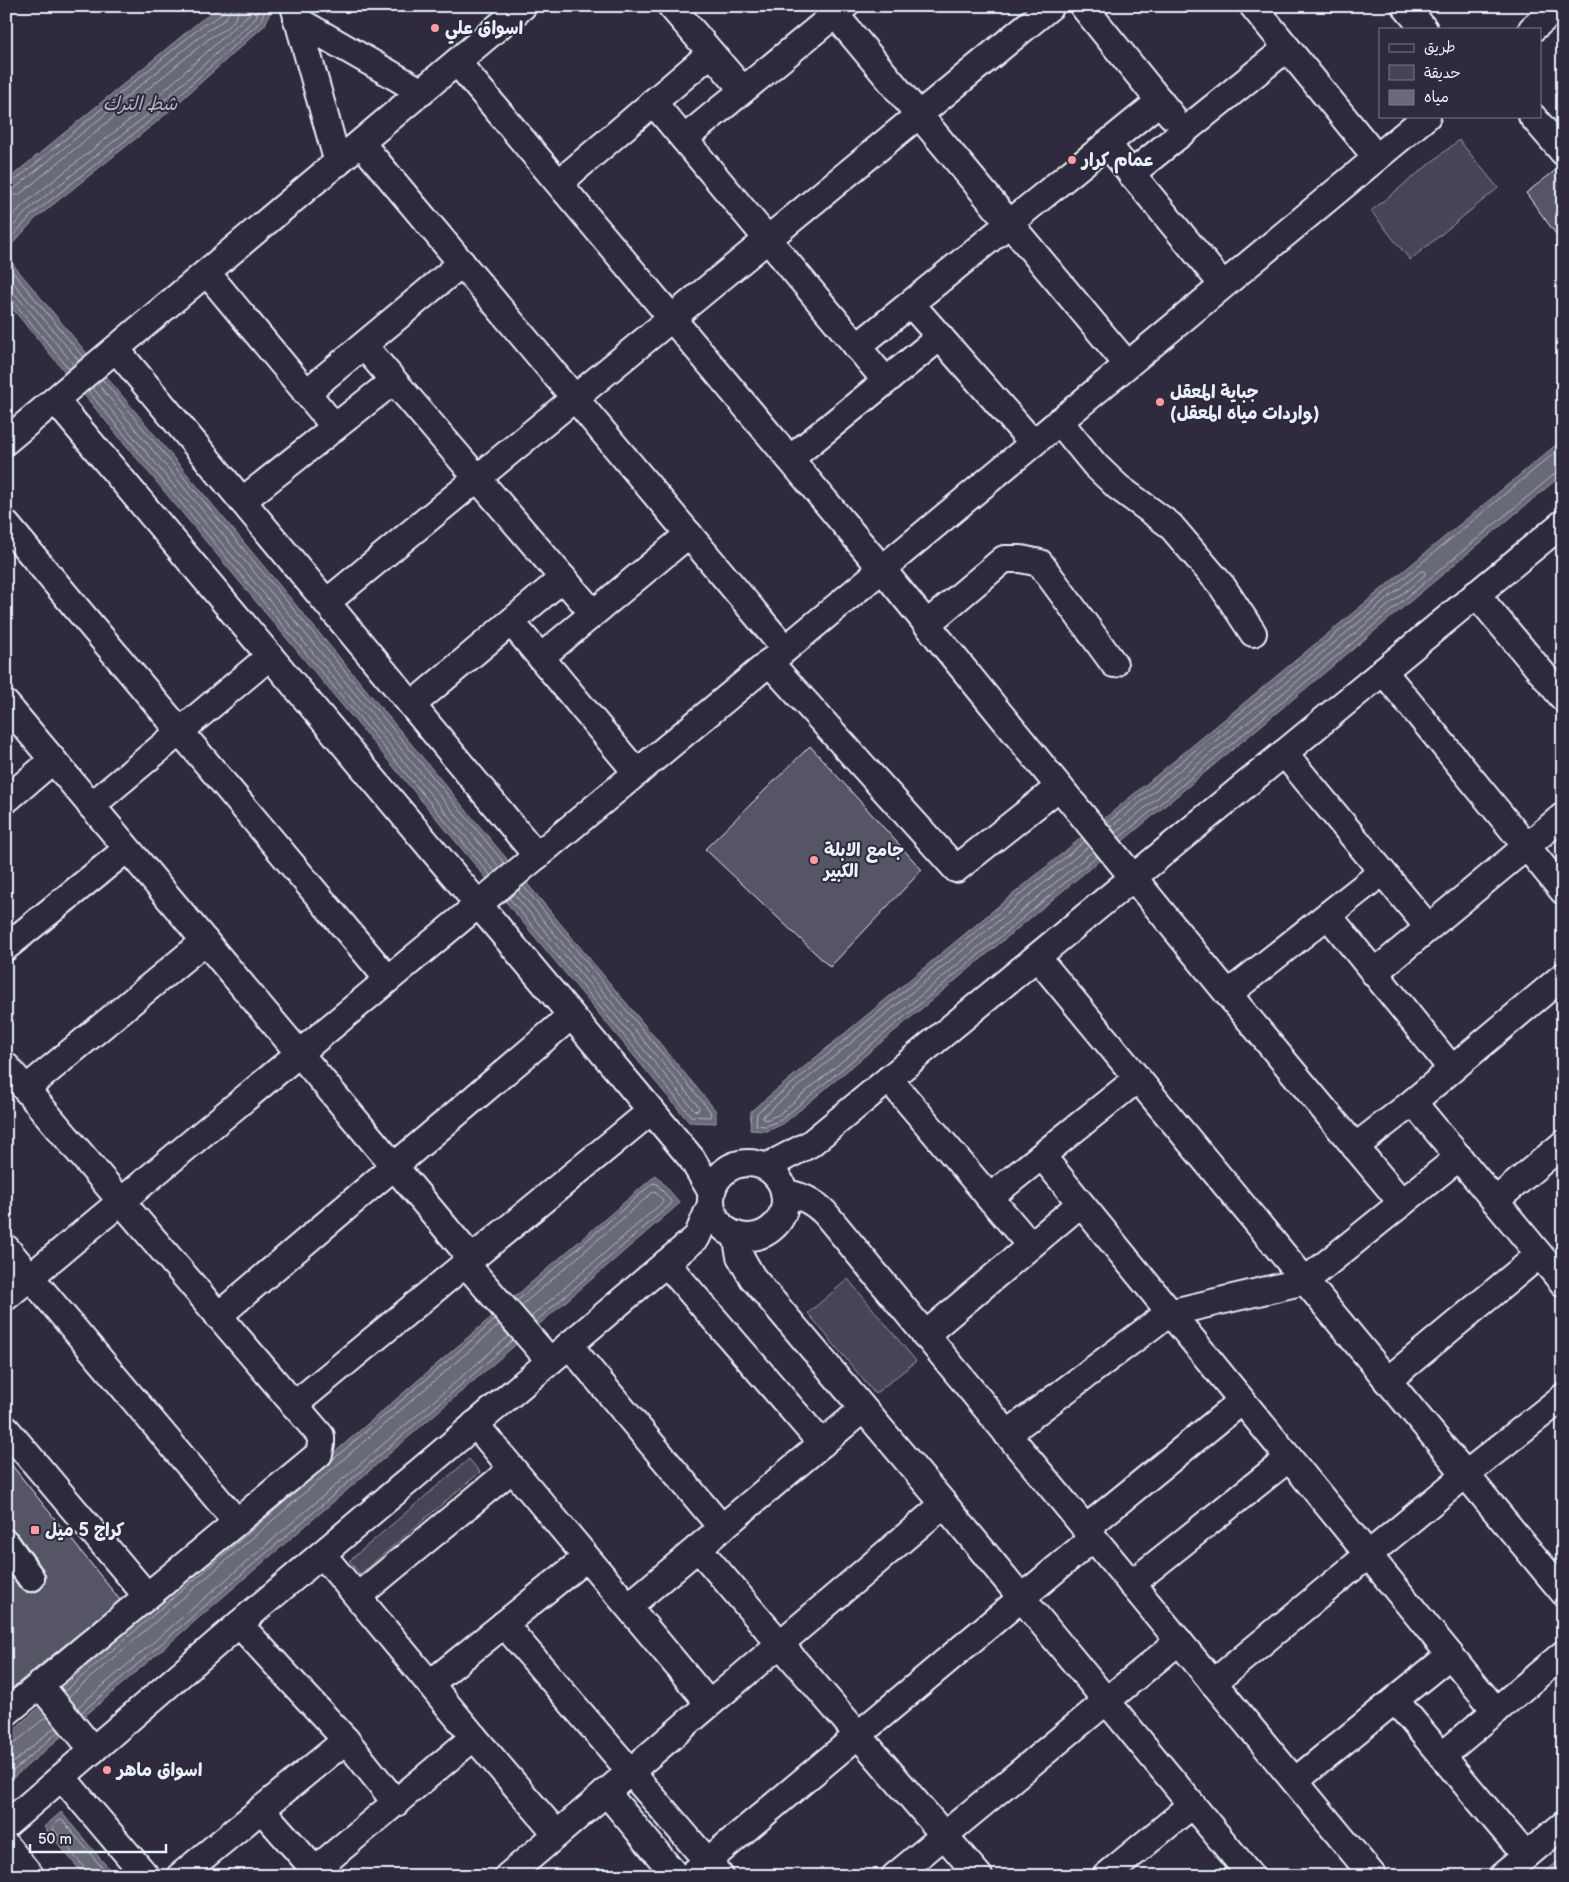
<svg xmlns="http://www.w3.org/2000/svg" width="1569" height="1882" viewBox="0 0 1569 1882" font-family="'Balsamiq Sans','Playpen Sans Arabic',sans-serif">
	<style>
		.green { fill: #464455; stroke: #979aa6 }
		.water { fill: #696978; stroke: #9c9fab }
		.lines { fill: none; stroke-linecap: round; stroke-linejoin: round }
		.shore { stroke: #b5bbc5; stroke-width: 1 }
		.building { fill: #575565; stroke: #e8f1f8 }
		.minor-casing { stroke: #e8f1f8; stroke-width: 30 }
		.major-casing { stroke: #e8f1f8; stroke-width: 31 }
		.minor { stroke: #2f2a3d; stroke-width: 26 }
		.major { stroke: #2f2a3d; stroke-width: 28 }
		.poi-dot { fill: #ff9aa2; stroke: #2f2a3d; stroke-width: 2 }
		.labels { text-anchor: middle; stroke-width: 4; stroke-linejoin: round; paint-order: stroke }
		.poi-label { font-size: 18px; font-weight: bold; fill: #e8f1f8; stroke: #2f2a3d; text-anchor: start }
		.water-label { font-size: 19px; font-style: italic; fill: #afb4be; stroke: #2f2a3d }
	</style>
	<rect width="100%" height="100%" fill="#2f2a3d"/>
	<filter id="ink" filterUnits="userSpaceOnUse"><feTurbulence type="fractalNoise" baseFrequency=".02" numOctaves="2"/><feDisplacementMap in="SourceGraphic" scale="10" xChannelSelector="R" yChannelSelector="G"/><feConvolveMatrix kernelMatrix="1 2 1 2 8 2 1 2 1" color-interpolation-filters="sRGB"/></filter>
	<g filter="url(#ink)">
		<g class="green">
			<polygon points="1459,140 1498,188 1410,260 1371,211"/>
			<polygon points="848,1279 916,1361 875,1394 808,1313"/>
			<polygon points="469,1459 480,1472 360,1574 349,1561"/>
		</g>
		<g class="water">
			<polygon points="222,6 272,8 265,25 159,120 35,219 6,251 6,181 200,21"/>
			<polygon points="6,256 716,1111 716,1123 689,1122 6,301"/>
			<polygon points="1563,439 1563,474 783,1124 767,1131 750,1130 751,1111"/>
			<polygon points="656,1175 680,1203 6,1784 6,1736"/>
			<polygon points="61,1812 115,1876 85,1876 44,1827"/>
			<polygon points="1563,1857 1563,1876 1540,1876"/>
		</g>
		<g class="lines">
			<g class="shore">
				<path d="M6,184l6,-1 191,-158c8,-4 21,-9 22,-19"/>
				<path d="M6,191l9,-3 192,-157c10,-6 23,-12 24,-25"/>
				<path d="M6,198l14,-4 191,-157c13,-7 27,-14 28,-31"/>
				<polyline points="6,223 23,205 147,106 249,14 253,6"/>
				<polyline points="6,234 28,210 152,111 255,19 261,6"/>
				<polyline points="6,243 32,215 156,116 260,22 267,6"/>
				<polyline points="6,264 83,357"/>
				<polyline points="6,274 79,361"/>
				<polyline points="6,292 12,293 17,296 74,365"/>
				<polyline points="6,298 12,300 69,369"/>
				<polyline points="102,379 505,864"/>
				<polyline points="97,383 500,868"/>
				<polyline points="92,387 495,872"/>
				<polyline points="88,391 491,876"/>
				<polyline points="1107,823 1563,446"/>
				<polyline points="1111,827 1421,571 1425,571 1425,575 1115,833"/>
				<polyline points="1119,838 1557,472 1563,471"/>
				<polyline points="1085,841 757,1113 756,1125 766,1126 781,1120 1097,856"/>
				<polyline points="1089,846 790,1093 763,1116 763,1119 765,1120 778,1115 1093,851"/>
				<polyline points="514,894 694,1110 698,1111 699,1107 518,890"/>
				<polyline points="509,898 691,1116 710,1117 711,1112 523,886"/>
				<polyline points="517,1301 653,1183 657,1184 671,1201 671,1204 535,1322"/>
				<polyline points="521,1306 653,1192 656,1193 663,1200 662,1203 531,1317"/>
				<polyline points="329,1463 495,1320"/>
				<polyline points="64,1692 309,1481"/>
				<polyline points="68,1697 499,1325"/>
				<polyline points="77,1708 509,1336"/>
				<polyline points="81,1713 513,1340"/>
				<polyline points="6,1746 15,1743 47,1716"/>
				<polyline points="6,1769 55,1727"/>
				<polyline points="6,1777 59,1731"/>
				<polyline points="89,1876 87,1871 53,1829 53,1826 60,1820 63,1821 109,1876"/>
			</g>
		</g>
		<g class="building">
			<polygon points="1556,170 1563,179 1563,244 1526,193"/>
			<polygon points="810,746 922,870 830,967 705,849"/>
			<polygon points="6,1458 120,1600 6,1693 6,1569 19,1587 25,1592 33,1593 40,1590 44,1585 46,1577 43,1569 18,1534 13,1530 6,1528"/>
		</g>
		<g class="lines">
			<g class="minor-casing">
				<g id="minor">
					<polyline points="294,6 338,163"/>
					<polyline points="671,6 743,90"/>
					<polyline points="828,6 1127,364"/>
					<polyline points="1083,6 1171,115"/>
					<polyline points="1253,6 1376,157"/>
					<polyline points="1405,6 1424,29"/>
					<polyline points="297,20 422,92"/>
					<polyline points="1532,29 1559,6"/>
					<polyline points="457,62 882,569 1228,994 1402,1203"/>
					<polyline points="653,102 886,381"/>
					<polyline points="1532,116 1563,152"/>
					<polyline points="684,139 845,6"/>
					<polyline points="361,143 785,649"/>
					<polyline points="1107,144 1223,285"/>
					<polyline points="1131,174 1287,48"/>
					<polyline points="559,183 711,53"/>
					<polyline points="207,273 335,427"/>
					<polyline points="911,304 1033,443"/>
					<polyline points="364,346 593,613"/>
					<polyline points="857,347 1160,101"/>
					<polyline points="116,349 537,856"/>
					<polyline points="306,393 462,263"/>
					<polyline points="55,400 692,1159 712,1193"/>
					<polyline points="1059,421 1095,465 1118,487 1170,525 1222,586 1253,633"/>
					<polyline points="6,441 523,6"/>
					<polyline points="790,459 940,337"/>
					<polyline points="242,501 393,381"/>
					<polyline points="6,524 388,979"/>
					<polyline points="1476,594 1563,698"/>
					<polyline points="327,602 1051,6"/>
					<polyline points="512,623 637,773"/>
					<polyline points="927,624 1004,559 1021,559 1040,563 1114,664"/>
					<polyline points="541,657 689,534"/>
					<polyline points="769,662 956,869 1059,787"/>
					<polyline points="1383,671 1563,891"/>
					<polyline points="6,704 472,1259"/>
					<polyline points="412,705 563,578"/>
					<polyline points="1284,753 1428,927"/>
					<polyline points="6,800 53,760"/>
					<polyline points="91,806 270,656"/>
					<polyline points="1328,915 1451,1068"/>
					<polyline points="6,947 127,849"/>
					<polyline points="1037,957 1563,1592"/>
					<polyline points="1374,973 1563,816"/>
					<polyline points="1228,994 1382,872"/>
					<polyline points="6,1066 321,1436 321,1444 319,1454 6,1713"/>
					<polyline points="889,1079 1030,1245"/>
					<polyline points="26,1089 205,941"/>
					<polyline points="1413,1102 1563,1283"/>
					<polyline points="1355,1147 1413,1102 1563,976"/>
					<polyline points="1042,1156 1496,1711"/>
					<circle cx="748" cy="1200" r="37"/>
					<polyline points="766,1167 810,1144 1563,523"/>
					<path d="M784,1193c17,2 29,8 41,20l548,663"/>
					<polyline points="989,1198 1137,1079"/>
					<polyline points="1495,1201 1563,1144"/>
					<polyline points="736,1235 740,1256 752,1277 944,1504 1251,1876"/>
					<polyline points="6,1248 236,1521"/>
					<polyline points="666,1263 822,1444"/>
					<polyline points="466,1264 550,1361"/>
					<polyline points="6,1297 1427,116"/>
					<polyline points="218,1316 571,1016"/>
					<polyline points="925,1335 1080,1204"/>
					<polyline points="569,1345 722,1528"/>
					<polyline points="1387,1381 1539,1255"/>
					<polyline points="294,1405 651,1111"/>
					<path d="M475,1424c78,94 157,186 234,280"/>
					<polyline points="6,1429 147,1596"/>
					<polyline points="1007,1434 1169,1313 1305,1281 1459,1157"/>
					<polyline points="1085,1529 1242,1401"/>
					<polyline points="6,1543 31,1578"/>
					<polyline points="698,1548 979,1876"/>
					<polyline points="322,1554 474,1737 557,1834"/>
					<polyline points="1131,1584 1289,1458"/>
					<polyline points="358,1596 512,1469"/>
					<polyline points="629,1606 863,1409"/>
					<polyline points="239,1624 346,1740 396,1803"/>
					<polyline points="504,1624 720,1876"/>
					<polyline points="431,1683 586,1558"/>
					<polyline points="1213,1683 1465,1475 1563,1397"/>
					<polyline points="40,1685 93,1750"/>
					<polyline points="1395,1700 1526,1856"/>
					<polyline points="1442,1756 1563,1654"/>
					<polyline points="62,1777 146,1876"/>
					<polyline points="1295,1781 1450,1655"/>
					<polyline points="606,1792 676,1876"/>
					<polyline points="261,1809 320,1876"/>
					<polyline points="6,1825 239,1624 697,1237 711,1204"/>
					<polyline points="315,1870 474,1737"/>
					<polyline points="180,1876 346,1740"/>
					<polyline points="508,1876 944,1504"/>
					<polyline points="690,1876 1093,1538"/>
					<polyline points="895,1876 1179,1641"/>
					<polyline points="1106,1876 1192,1805"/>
					<polyline points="1502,1876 1563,1825"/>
				</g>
			</g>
			<g class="major-casing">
				<polyline id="major" points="6,1847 30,1876"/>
			</g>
			<use href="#minor" class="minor"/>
			<use href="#major" class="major"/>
		</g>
	</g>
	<g class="poi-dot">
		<circle cx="435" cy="28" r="5"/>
		<circle cx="1072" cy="160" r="5"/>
		<circle cx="1160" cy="402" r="5"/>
		<circle cx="814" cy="860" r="5"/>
		<rect x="30" y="1525" width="10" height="10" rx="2.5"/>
		<circle cx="107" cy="1770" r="5"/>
	</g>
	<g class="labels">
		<g class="poi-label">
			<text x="445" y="34">اسواق علي</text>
			<text x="1082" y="166">عمام كرار</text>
			<text x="1170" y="398">جباية المعقل<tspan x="1170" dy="21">(واردات مياه المعقل)</tspan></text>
			<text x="824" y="856">جامع الابلة<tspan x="824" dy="21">الكبير</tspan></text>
			<text x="45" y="1536">كراج 5 ميل</text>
			<text x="117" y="1776">اسواق ماهر</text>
		</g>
		<g class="water-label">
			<text x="140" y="110">شط الترك</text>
		</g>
	</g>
	<rect width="1569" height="1882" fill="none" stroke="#2f2a3d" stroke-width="25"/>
	<rect x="12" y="12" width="1544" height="1857" fill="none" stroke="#e8f1f8" stroke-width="2" filter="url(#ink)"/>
	<rect x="1379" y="28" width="162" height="90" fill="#2f2a3d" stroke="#797a88"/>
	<rect x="1389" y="44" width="25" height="8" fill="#2f2a3d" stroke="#797a88"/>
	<text x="1424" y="52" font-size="15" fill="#e8f1f8">طريق</text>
	<rect x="1389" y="65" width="25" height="15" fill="#464455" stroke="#797a88"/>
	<text x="1424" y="78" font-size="15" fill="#e8f1f8">حديقة</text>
	<rect x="1389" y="90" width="25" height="15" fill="#696978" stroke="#797a88"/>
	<text x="1424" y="102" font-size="15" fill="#e8f1f8">مياه</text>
	<path d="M30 1844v8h136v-8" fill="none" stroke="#e8f1f8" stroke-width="2.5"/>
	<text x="38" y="1844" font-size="15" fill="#e8f1f8" stroke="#2f2a3d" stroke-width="4" paint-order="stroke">50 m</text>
</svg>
